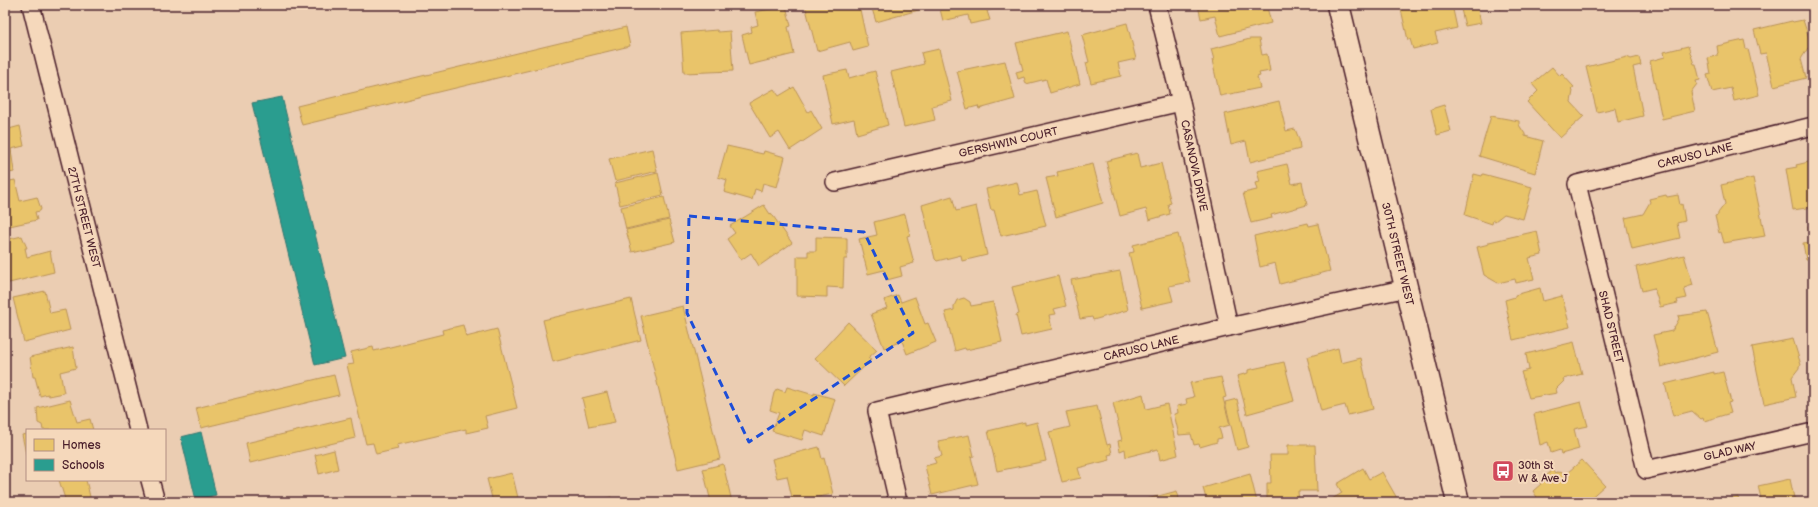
<svg xmlns="http://www.w3.org/2000/svg" width="1818" height="507" viewBox="0 0 1818 507" font-family="'Balsamiq Sans',sans-serif">
	<style>
		.homes { fill: #e9c46a; stroke: #b99257 }
		.schools { fill: #2a9d8f; stroke: #347771 }
		.lines { fill: none; stroke-linecap: round; stroke-linejoin: round }
		.minor-casing { stroke: #4a1f2b; stroke-width: 20 }
		.primary-casing { stroke: #4a1f2b; stroke-width: 25 }
		.minor { stroke: #f5d8bb; stroke-width: 17 }
		.primary { stroke: #f5d8bb; stroke-width: 22 }
		.marked { fill: none; stroke: #1d4ed8; stroke-width: 3; stroke-dasharray: 8 5; stroke-linejoin: round }
		.labels { text-anchor: middle; stroke-width: 4; stroke-linejoin: round; paint-order: stroke }
		.street-label { font-size: 11px; fill: #4a1f2b; stroke: #f5d8bb }
		.poi-label { font-size: 11px; fill: #4a1f2b; stroke: #f5d8bb; text-anchor: start }
	</style>
	<rect width="100%" height="100%" fill="#ebcdb2"/>
	<filter id="ink" filterUnits="userSpaceOnUse"><feTurbulence type="fractalNoise" baseFrequency=".025" numOctaves="2"/><feDisplacementMap in="SourceGraphic" scale="8" xChannelSelector="R" yChannelSelector="G"/><feConvolveMatrix kernelMatrix="1 2 1 2 8 2 1 2 1" color-interpolation-filters="sRGB"/></filter>
	<g filter="url(#ink)">
		<g class="homes">
			<polygon points="805,5 859,5 868,47 853,51 850,42 817,51"/>
			<polygon points="871,5 921,5 922,9 876,22"/>
			<polygon points="939,5 993,5 994,9 987,11 990,20 970,24 968,15 943,21"/>
			<polygon points="1198,5 1256,5 1257,10 1267,7 1271,23 1220,36 1215,16 1201,19"/>
			<polygon points="1400,5 1452,5 1457,28 1435,33 1438,43 1413,49 1410,39 1408,40"/>
			<polygon points="1460,5 1479,5 1477,6 1481,23 1465,26"/>
			<polygon points="1499,5 1514,5 1500,9"/>
			<polygon points="786,6 791,26 788,27 794,54 749,65 742,35 752,32 751,27 758,25 755,12"/>
			<polygon points="1803,20 1812,47 1808,48 1801,59 1806,78 1774,86 1766,53 1760,54 1754,30 1792,21 1793,22"/>
			<polygon points="1127,23 1136,59 1118,63 1121,76 1091,83 1086,63 1089,62 1082,35"/>
			<polygon points="626,27 630,46 302,125 297,106"/>
			<polygon points="717,30 718,32 730,31 733,71 684,73 681,33"/>
			<polygon points="1067,31 1080,84 1050,93 1046,79 1026,84 1024,77 1018,79 1016,72 1023,70 1016,43"/>
			<polygon points="1250,39 1259,39 1262,55 1267,54 1270,71 1259,73 1260,76 1257,77 1260,88 1220,96 1212,60 1214,60 1211,49"/>
			<polygon points="1744,40 1746,49 1748,49 1759,95 1734,101 1731,88 1712,92 1707,75 1711,74 1708,58 1717,56 1717,54 1718,53 1717,46"/>
			<polygon points="1688,46 1694,64 1696,64 1700,80 1696,81 1697,84 1691,92 1695,111 1662,119 1650,61 1665,57 1664,52"/>
			<polygon points="939,49 952,101 932,106 935,120 904,127 891,72 924,64 921,53"/>
			<polygon points="1627,57 1631,59 1639,57 1641,65 1633,67 1643,116 1618,122 1615,108 1597,112 1586,67"/>
			<polygon points="1005,61 1015,99 979,109 978,106 967,109 957,71"/>
			<polygon points="1552,67 1560,76 1562,74 1574,87 1571,89 1573,91 1571,102 1584,116 1560,138 1527,102 1538,91 1532,84"/>
			<polygon points="5,69 10,89 5,90"/>
			<polygon points="847,70 849,78 875,71 888,125 857,134 854,119 833,124 823,75"/>
			<polygon points="794,87 808,112 811,110 822,129 790,150 779,132 770,138 749,103 774,89 779,96"/>
			<polygon points="1279,101 1286,131 1295,129 1299,139 1300,149 1250,162 1246,141 1231,145 1225,114"/>
			<polygon points="1444,105 1451,131 1437,135 1431,109"/>
			<polygon points="1491,116 1519,121 1519,125 1525,134 1525,136 1543,141 1535,173 1479,156"/>
			<polygon points="20,126 24,146 11,149 14,172 5,174 5,130"/>
			<polygon points="727,146 763,154 764,151 785,157 777,187 763,183 761,191 755,189 752,200 724,192 727,180 718,177"/>
			<polygon points="652,149 657,171 615,181 609,159"/>
			<polygon points="1137,153 1140,168 1161,163 1171,203 1168,204 1170,214 1149,220 1146,209 1120,216 1106,161"/>
			<polygon points="1813,161 1813,207 1793,210 1786,169 1797,167 1796,165"/>
			<polygon points="1093,164 1103,203 1056,217 1046,178 1058,176 1057,172"/>
			<polygon points="1287,164 1292,184 1302,182 1307,205 1271,215 1272,218 1251,223 1243,193 1257,190 1255,183 1260,182 1257,171"/>
			<polygon points="658,173 663,195 620,205 615,183"/>
			<polygon points="1474,174 1482,176 1483,174 1532,187 1523,219 1504,214 1495,221 1493,220 1492,224 1465,215"/>
			<polygon points="1753,178 1765,236 1724,243 1721,232 1719,233 1715,216 1718,215 1718,213 1725,204 1721,185"/>
			<polygon points="15,180 20,201 37,197 41,209 40,211 35,212 37,220 5,227 5,182"/>
			<polygon points="1017,182 1020,195 1037,191 1046,226 1001,236 994,210 991,210 986,189"/>
			<polygon points="1666,195 1667,197 1678,195 1680,205 1682,204 1685,221 1677,223 1680,238 1632,249 1625,218 1643,214 1650,202 1649,199"/>
			<polygon points="952,196 956,211 976,206 987,255 962,261 961,255 937,261 935,259 922,205"/>
			<polygon points="664,197 669,219 626,229 621,207"/>
			<polygon points="764,205 770,214 771,213 792,243 759,266 751,253 741,260 727,239 735,233 730,226"/>
			<polygon points="905,214 910,235 907,236 914,263 900,267 902,276 887,280 884,270 868,274 859,239 877,235 874,222"/>
			<polygon points="669,220 675,242 632,252 626,230"/>
			<polygon points="1308,223 1309,226 1318,224 1330,271 1280,284 1275,263 1260,267 1254,236"/>
			<polygon points="1813,225 1813,275 1808,260 1806,260 1803,243 1811,242 1808,226"/>
			<polygon points="1537,231 1542,255 1529,258 1534,279 1516,283 1515,279 1498,283 1484,275 1477,247 1489,244 1489,242"/>
			<polygon points="1178,234 1190,282 1169,286 1173,301 1142,308 1129,253 1134,252 1133,245"/>
			<polygon points="22,236 27,248 25,248 27,257 50,251 54,272 5,284 5,240"/>
			<polygon points="816,237 847,238 847,259 844,259 843,288 827,287 827,297 797,296 797,256 808,256 808,251 816,251"/>
			<polygon points="1684,255 1693,285 1684,288 1687,298 1677,300 1678,303 1660,307 1654,288 1642,291 1636,267"/>
			<polygon points="1120,271 1128,310 1093,320 1092,317 1080,319 1071,280"/>
			<polygon points="1058,276 1066,306 1054,309 1056,314 1049,315 1052,329 1021,336 1016,315 1019,314 1012,287"/>
			<polygon points="1540,288 1543,301 1562,296 1570,327 1513,340 1505,300 1515,297 1515,295"/>
			<polygon points="45,291 50,313 65,310 70,330 24,342 13,298"/>
			<polygon points="898,295 901,302 915,297 925,324 928,323 936,342 907,354 902,341 884,348 871,314 887,308 884,300"/>
			<polygon points="964,298 970,302 971,306 993,302 1002,342 966,350 965,348 955,351 945,312 954,310 954,306 957,300"/>
			<polygon points="631,299 641,340 553,362 543,320"/>
			<polygon points="683,306 720,459 678,469 641,316"/>
			<polygon points="1707,312 1718,352 1661,367 1653,335 1672,331 1679,319 1678,316"/>
			<polygon points="848,322 877,350 868,358 871,360 844,386 815,358"/>
			<polygon points="463,325 466,337 497,329 517,408 485,416 488,428 466,433 466,429 397,445 398,449 376,454 373,443 366,444 347,365 354,364 351,352 373,347 374,351 443,334 442,330"/>
			<polygon points="1793,339 1801,365 1799,366 1799,368 1792,377 1796,397 1764,404 1752,347"/>
			<polygon points="1574,342 1582,374 1563,379 1564,381 1556,389 1557,393 1529,398 1521,372 1529,370 1526,354"/>
			<polygon points="73,347 76,368 60,372 64,393 49,396 48,394 40,396 35,377 33,377 30,357"/>
			<polygon points="1338,348 1341,363 1361,358 1373,409 1348,415 1345,405 1321,411 1307,357"/>
			<polygon points="1284,362 1294,401 1247,414 1237,376 1248,373 1248,370"/>
			<polygon points="1714,372 1714,374 1723,372 1731,402 1728,403 1731,413 1704,421 1703,418 1701,419 1692,411 1673,416 1665,384"/>
			<polygon points="334,375 339,395 201,428 196,408"/>
			<polygon points="1221,377 1226,397 1223,398 1230,425 1219,428 1222,438 1217,439 1217,442 1200,447 1199,444 1194,445 1191,434 1179,435 1174,414 1178,413 1177,406 1187,404 1186,399 1194,397 1190,383"/>
			<polygon points="787,387 814,395 814,393 835,399 824,436 805,430 802,440 772,431 779,413 770,410 774,393 777,389 785,392"/>
			<polygon points="607,392 615,422 589,427 582,398"/>
			<polygon points="1143,394 1146,409 1167,404 1178,455 1160,460 1158,449 1126,457 1125,449 1120,451 1118,441 1122,440 1113,403"/>
			<polygon points="1237,399 1248,447 1237,450 1225,402"/>
			<polygon points="70,400 77,422 90,419 93,430 43,430 42,425 38,423 37,408"/>
			<polygon points="1581,402 1588,426 1574,429 1579,449 1561,454 1560,450 1551,453 1548,442 1540,445 1534,414"/>
			<polygon points="1097,406 1107,445 1110,444 1112,454 1108,455 1110,460 1078,468 1081,478 1062,482 1049,432 1070,427 1066,412"/>
			<polygon points="351,418 355,438 250,463 246,443"/>
			<polygon points="1025,422 1025,425 1037,422 1046,461 997,471 988,431"/>
			<polygon points="27,434 27,454 26,454 22,435"/>
			<polygon points="969,435 974,456 971,457 978,484 932,495 925,466 936,463 934,458 942,456 938,441"/>
			<polygon points="1288,445 1315,445 1317,491 1298,491 1299,502 1267,502 1267,483 1271,483 1270,455 1288,455"/>
			<polygon points="819,447 822,459 824,458 833,494 793,502 787,476 777,478 772,459"/>
			<polygon points="334,450 338,469 319,474 315,455"/>
			<polygon points="1582,460 1605,485 1586,502 1540,502 1533,491 1541,484 1539,482 1553,470 1555,473 1557,472 1567,473"/>
			<polygon points="723,464 732,502 711,502 703,469"/>
			<polygon points="1363,468 1369,479 1382,472 1398,500 1394,502 1327,502 1342,493 1337,484"/>
			<polygon points="512,473 519,502 493,502 487,479"/>
			<polygon points="1250,474 1257,502 1207,502 1203,488"/>
			<polygon points="1790,479 1794,498 1804,502 1762,502 1758,486"/>
			<polygon points="59,480 86,480 91,501 66,502"/>
			<polygon points="1177,491 1180,502 1136,502"/>
			<polygon points="1615,496 1619,502 1608,502"/>
			<polygon points="333,497 334,502 313,502"/>
			<polygon points="611,497 612,502 592,502"/>
			<polygon points="1738,497 1739,502 1717,502"/>
		</g>
		<g class="schools">
			<polygon points="282,97 345,358 315,365 252,103"/>
			<polygon points="201,432 216,495 196,500 181,437"/>
		</g>
		<g class="lines">
			<g class="minor-casing">
				<g id="minor">
					<path id="s1" d="M31,5l107,425"/>
					<path id="s2" d="M1157,5l24,97 48,225"/>
					<path id="s3" d="M1813,126l-236,58 69,286 167,-38"/>
					<path id="s4" d="M835,182l346,-80"/>
					<polyline points="150,480 156,502"/>
					<path id="s5" d="M898,502l-21,-91 352,-84 178,-39"/>
				</g>
			</g>
			<g class="primary-casing">
				<g id="primary">
					<path id="s6" d="M1338,5l120,497"/>
				</g>
			</g>
			<use href="#minor" class="minor"/>
			<use href="#primary" class="primary"/>
		</g>
	</g>
	<path class="marked" d="M689,216l175,16 49,101 -164,109 -62,-129z"/>
	<defs>
		<g id="bus-square" transform="scale(1.15)"><rect x="-9" y="-9" width="18" height="18" rx="4" fill="#d1495b" stroke="#f5d8bb"/><path d="M-5-6H5V4H4V6H2V4H-2V6H-4V4H-5ZM-3.5-4V0h7V-4ZM-3.5 1.2v1.5H-2V1.2ZM2 1.2v1.5H3.5V1.2Z" fill="#fff"/></g>
	</defs>
	<g fill-rule="evenodd">
		<use href="#bus-square" x="1503" y="471"/>
	</g>
	<g class="labels">
		<g class="street-label">
			<text dy="4" stroke="none"><textPath href="#s4" startOffset="178">GERSHWIN COURT</textPath></text>
			<text transform="translate(1695 155) rotate(-14)" y="4">CARUSO LANE</text>
			<text dy="4" stroke="none"><textPath href="#s2" startOffset="165">CASANOVA DRIVE</textPath></text>
			<text dy="4" stroke="none"><textPath href="#s1" startOffset="219">27TH STREET WEST</textPath></text>
			<text dy="4" stroke="none"><textPath href="#s6" startOffset="256">30TH STREET WEST</textPath></text>
			<text dy="4" stroke="none"><textPath href="#s3" startOffset="390">SHAD STREET</textPath></text>
			<text dy="4" stroke="none"><textPath href="#s5" startOffset="365">CARUSO LANE</textPath></text>
			<text dy="4" stroke="none"><textPath href="#s3" startOffset="623">GLAD WAY</textPath></text>
		</g>
		<g class="poi-label">
			<text x="1518" y="469">30th St<tspan x="1518" dy="13">W &amp; Ave J</tspan></text>
		</g>
	</g>
	<rect width="1818" height="507" fill="none" stroke="#f5d8bb" stroke-width="20"/>
	<rect x="10" y="10" width="1798" height="487" fill="none" stroke="#4a1f2b" stroke-width="1.5" filter="url(#ink)"/>
	<rect x="26" y="429" width="140" height="52" fill="#f5d8bb" stroke="#b18e81"/>
	<rect x="34" y="439" width="20" height="12" fill="#e9c46a" stroke="#b18e81"/>
	<text x="62" y="449" font-size="12" fill="#4a1f2b">Homes</text>
	<rect x="34" y="459" width="20" height="12" fill="#2a9d8f" stroke="#b18e81"/>
	<text x="62" y="469" font-size="12" fill="#4a1f2b">Schools</text>
</svg>
